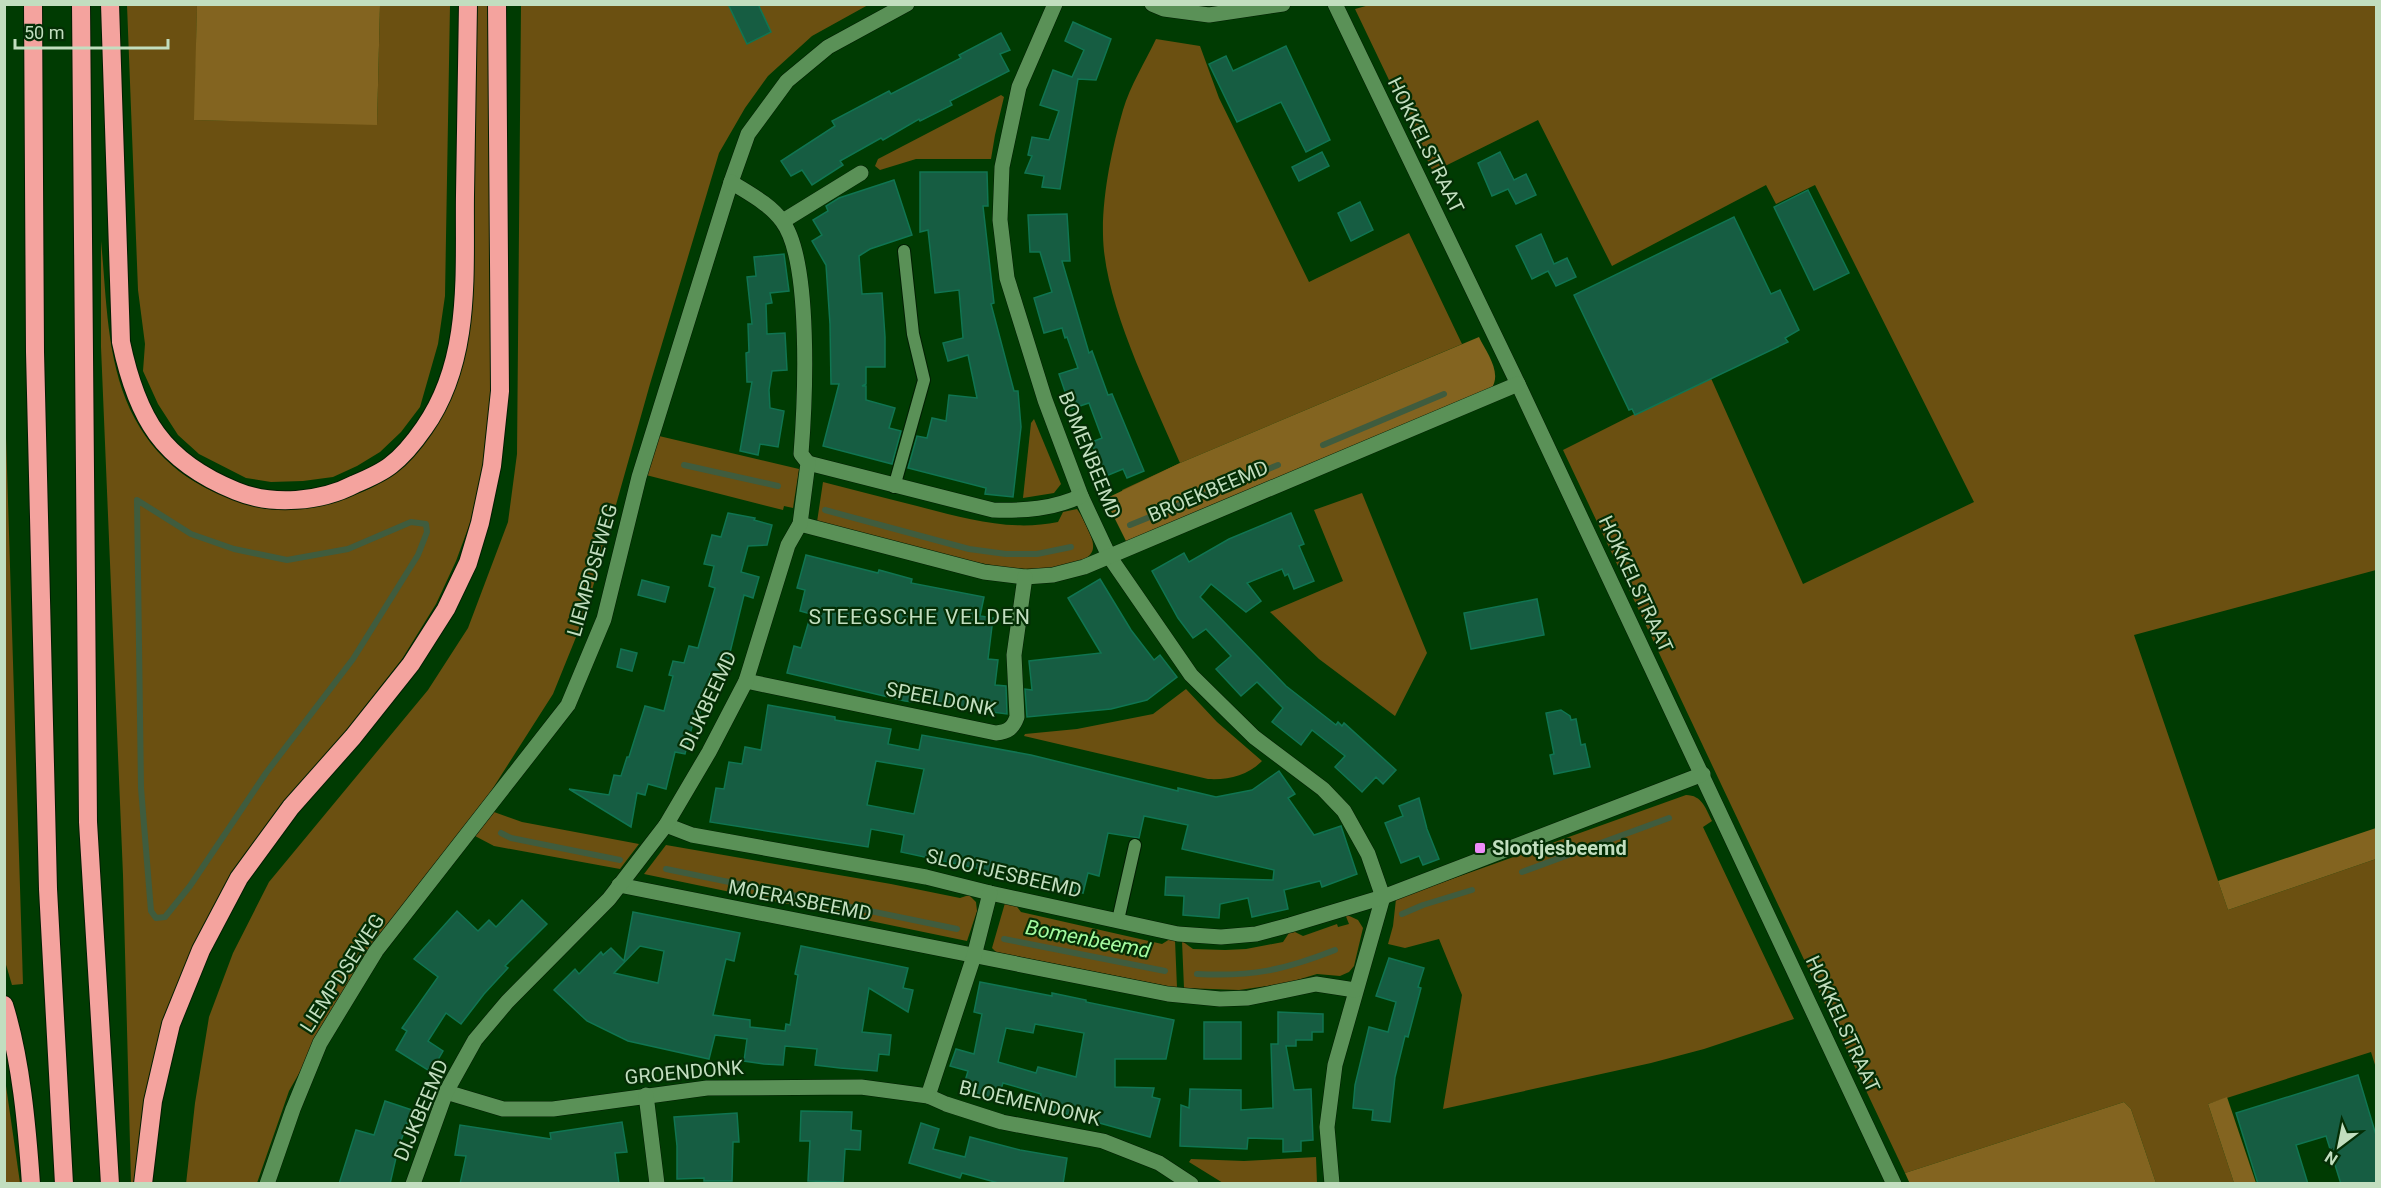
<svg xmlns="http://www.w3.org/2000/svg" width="2381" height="1188" viewBox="0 0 2381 1188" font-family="Roboto,sans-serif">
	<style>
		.green { fill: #6b5011 }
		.forest { fill: #836420 }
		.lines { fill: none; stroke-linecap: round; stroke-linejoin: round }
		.stream { stroke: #3f5c3e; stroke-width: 6 }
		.building { fill: #165d42; stroke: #107552; stroke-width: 1.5; fill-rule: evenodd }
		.lane-casing { stroke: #021e03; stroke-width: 14 }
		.street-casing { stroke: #021e03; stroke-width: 16 }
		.highway-casing { stroke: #021e03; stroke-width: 20 }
		.lane { stroke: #5a9157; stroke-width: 12 }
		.street { stroke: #5a9157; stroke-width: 15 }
		.highway { stroke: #f4a39e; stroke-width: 18 }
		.poi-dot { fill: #ed8cf9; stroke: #042e05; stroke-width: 2 }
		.labels { text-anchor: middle; stroke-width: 4.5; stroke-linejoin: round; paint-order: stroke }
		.street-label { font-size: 20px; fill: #c2debf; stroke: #042e05 }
		.poi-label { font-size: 20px; font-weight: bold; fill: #c2debf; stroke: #042e05; text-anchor: start }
		.neighbourhood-label { font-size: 21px; letter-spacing: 1.5px; fill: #c2debf; stroke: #042e05 }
		.water-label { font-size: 21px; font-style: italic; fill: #a4fba0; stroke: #042e05 }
	</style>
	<rect width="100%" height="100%" fill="#003b02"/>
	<g class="green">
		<polygon points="1373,4 2376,5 2376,570 2134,635 2228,910 2376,859 2376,1068 2371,1052 2208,1104 2234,1183 2156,1183 2131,1109 2124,1102 1905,1173 1563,450 1710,376 1803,584 1974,502 1815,185 1776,204 1766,185 1612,266 1538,120 1433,172 1355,9"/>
		<polygon points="127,5 197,5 195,120 377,124 380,5 450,5 445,296 438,344 420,407 401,432 380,452 357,466 333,477 303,481 271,482 246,478 199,454 178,435 158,404 143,371 145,344 138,290"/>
		<path d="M475,5h14l4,385 -9,75 -14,58 -14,38 -20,43 -34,55 -57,73 -152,214 -56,238 -6,-1 -8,-308 -22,-528v-106c6,60 5,124 34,178 50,94 177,114 261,54 28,-21 45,-54 59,-86z"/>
		<polygon points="521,5 868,5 812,36 768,76 745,108 719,153 650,384 585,615 553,694 486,799 368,952 289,1091 257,1183 186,1184 195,1103 209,1017 233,953 269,882 428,690 468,628 508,522 517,454"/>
		<path d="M1156,39l44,7 19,52 90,184 100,-49 53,111 -282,119 -40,67 -18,-40 58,-27c-27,-64 -76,-159 -77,-228 -1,-39 9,-87 20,-125 7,-24 22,-48 33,-71z"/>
		<polygon points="1001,95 1004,97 995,135 991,159 916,159 880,170 875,166 878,159"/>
		<polygon points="4,373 23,984 12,985 4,958"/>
		<polygon points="1034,419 1061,484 1054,493 1023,498 1031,423"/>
		<polygon points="659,436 799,469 793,508 784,506 783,510 646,475"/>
		<path d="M823,482c31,8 62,16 94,24 46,12 93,26 141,16l5,-10 14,-3c5,7 9,16 13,25 6,14 4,22 -11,27 -53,19 -112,-1 -163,-14 -33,-8 -66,-17 -99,-25z"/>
		<polygon points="1362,493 1427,653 1395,716 1319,659 1270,612 1343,581 1314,510"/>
		<path d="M1186,689l31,33 45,39c-15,15 -33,19 -54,18l-184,-43 1,-2 52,-5 76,-15z"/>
		<path d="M1686,795c16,0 20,14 26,26l-9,6 91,192 -90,30 -53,14 -208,46 19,-114 -23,-56 -34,9 -17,-4 5,-18 3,-27z"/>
		<polygon points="494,812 522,822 639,844 620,869 494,846 475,836"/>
		<polygon points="666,845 891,884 960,898 969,895 976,902 977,911 967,941 644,874"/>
		<polygon points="1005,903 1014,903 1021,912 1162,944 1170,939 1175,940 1177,988 996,952 992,948"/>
		<polygon points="1345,914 1358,920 1363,928 1354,966 1349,972 1340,976 1317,974 1287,983 1239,990 1184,988 1182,941 1193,949 1225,950 1246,949 1283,942 1289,933 1295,932 1303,936 1337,924 1338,927 1349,924"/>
		<polygon points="5,1079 20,1183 5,1183"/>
		<polygon points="1316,1157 1317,1184 1223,1183 1189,1162 1191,1159 1244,1161"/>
	</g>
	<g class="forest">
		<polygon points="197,5 380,5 377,125 194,120"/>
		<path d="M1479,337c7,15 24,36 12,52l-364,154 -22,-44 75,-36z"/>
		<polygon points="2376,828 2376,859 2228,910 2218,881"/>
		<polygon points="2227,1097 2256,1183 2234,1183 2208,1104"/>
		<polygon points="2124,1102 2131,1109 2156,1183 1910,1184 1905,1173"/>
	</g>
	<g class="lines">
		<g class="stream">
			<polyline points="1323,445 1444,394"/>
			<polyline points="684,465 778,486"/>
			<polygon points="137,500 191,534 234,549 287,560 348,549 411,522 426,524 427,532 418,555 353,659 266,773 190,886 165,917 156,918 151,911 141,788"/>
			<polyline points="825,510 969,549 1006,554 1037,554 1071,547"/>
			<polyline points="1130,525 1278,465"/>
			<polyline points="501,833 511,838 620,860"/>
			<polyline points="666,869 957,929"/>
			<polyline points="1522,872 1669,818"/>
			<polyline points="1402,914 1423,905 1472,890"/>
			<polyline points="1004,939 1165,971"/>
			<path d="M1197,974c55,3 87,-4 138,-24"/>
		</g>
	</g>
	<g class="building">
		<polygon points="728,4 758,4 771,32 747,44"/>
		<polygon points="1073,22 1111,39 1096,80 1078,79 1060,189 1042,187 1044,176 1025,173 1032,156 1028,155 1032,137 1049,140 1059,111 1040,105 1053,70 1072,77 1084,50 1065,41"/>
		<polygon points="1001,33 1010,50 1000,54 1009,71 950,101 952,105 920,121 919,119 883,140 881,138 840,161 843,165 812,185 802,170 791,176 781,161 835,126 832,121 889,91 891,94 961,58 959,55"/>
		<polygon points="1286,46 1330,140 1306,152 1281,102 1237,122 1209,64 1226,56 1233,71"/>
		<polygon points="1322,152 1329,166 1299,181 1292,167"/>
		<polygon points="1500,152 1514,180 1526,174 1536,195 1516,204 1508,189 1492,196 1478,163"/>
		<polygon points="920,172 987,172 988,206 983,206 994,303 991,304 1014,391 1018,391 1021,427 1013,497 985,494 986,488 908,468 917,436 927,438 932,418 946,421 949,395 977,398 968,355 948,361 943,343 963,338 959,290 935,293 928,230 920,232"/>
		<polygon points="894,180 912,235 870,249 859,256 862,294 882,293 885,337 885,367 866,367 866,384 862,386 866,386 866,400 895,408 889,428 901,431 892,464 823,446 839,384 831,384 830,324 826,265 812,241 822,235 813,220 828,211 826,206 839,198"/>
		<polygon points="1808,190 1849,273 1814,290 1774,207"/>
		<polygon points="1360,202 1373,230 1351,241 1338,213"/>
		<polygon points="1067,214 1070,261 1062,261 1089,353 1092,351 1108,395 1112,394 1144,471 1127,478 1123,469 1106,476 1102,467 1100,468 1092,442 1102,438 1089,403 1071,409 1059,374 1078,368 1067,337 1065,338 1062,328 1044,333 1034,298 1052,292 1040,252 1030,252 1028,215"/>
		<polygon points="1734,217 1771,294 1780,290 1799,330 1785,338 1788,342 1635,415 1632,409 1629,410 1574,295"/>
		<polygon points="1541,234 1554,264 1567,258 1576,277 1556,286 1548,271 1532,279 1516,246"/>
		<polygon points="784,254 789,291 770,293 772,303 766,304 767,334 785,333 787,370 772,371 769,390 770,408 784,411 778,447 760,444 758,455 740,451 752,382 747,382 746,353 749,352 748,324 752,324 747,277 756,276 754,257"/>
		<polygon points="728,513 755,518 754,520 772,525 767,545 748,546 741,572 759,577 753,598 744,595 724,677 710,674 698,720 694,719 685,754 675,752 666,789 648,784 645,795 637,793 631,827 569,789 609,795 614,775 621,776 627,757 629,757 645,706 664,711 673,676 669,675 673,661 684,663 689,646 698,648 715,588 709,586 714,566 704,564 712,535 721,537"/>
		<polygon points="1291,513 1304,544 1299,546 1314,581 1294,589 1288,574 1285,576 1282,569 1247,583 1261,601 1246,612 1211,584 1200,597 1286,686 1336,725 1338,722 1342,726 1344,723 1396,770 1383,784 1376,777 1362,792 1335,767 1345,756 1312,730 1301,745 1272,722 1283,708 1257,682 1241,696 1216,669 1231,656 1206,629 1193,638 1178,618 1152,571 1184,553 1189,562 1229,539"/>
		<polygon points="806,555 878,573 879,570 912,579 911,583 984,597 980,616 993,618 988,659 998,660 995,685 1006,686 1007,714 905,701 787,673 794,646 801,648 811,614 800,611 805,590 797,588"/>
		<polygon points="1100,579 1131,630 1154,660 1160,655 1177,677 1147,700 1111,709 1027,717 1025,689 1032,690 1029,661 1101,653 1068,598"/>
		<polygon points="642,580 669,587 665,602 638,595"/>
		<polygon points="1537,599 1544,635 1471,649 1464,613"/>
		<polygon points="621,649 637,653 632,671 617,667"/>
		<path d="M768,705l67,12v3l56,9 -3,15 31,6 3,-15 109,20 147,36v-3l38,9 36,-7 27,-19 16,23 -7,4 26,37 27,-9 16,48 -35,13 -2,-6 -36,9 4,19 -36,8 -4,-19 -28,6 -1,14 -36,-3 1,-19 -19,-1 1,-18 107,3 1,-10 -92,-21 6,-24 -44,-9 -5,22 -31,-5 -9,43 -11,-3 -5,20 -83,-19 -1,2 -15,-3 1,-3 -84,-18 3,-17 -33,-6 -3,18 -158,-25 6,-34 8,1 5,-27 13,2 3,-17 16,3zM876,761l48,8 -10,45 -47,-9z"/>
		<polygon points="1561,710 1570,716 1571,720 1576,719 1581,745 1585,744 1590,767 1554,774 1550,755 1554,754 1546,713"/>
		<polygon points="1419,798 1427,829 1439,859 1423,865 1419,856 1401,863 1385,823 1403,816 1399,806"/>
		<polygon points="522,900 547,924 505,966 508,968 484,994 461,1024 446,1013 428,1041 443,1051 431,1072 396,1050 407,1031 402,1028 438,977 414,959 457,911 478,931 489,920 496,927"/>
		<path d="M633,912l107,21 -6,28 -8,-2 -13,56 37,5v7l35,4 1,-7 4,1 8,-50 -3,-1 6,-28 107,22 -5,20 10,2 -5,22 -39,-24 -7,44 29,3 -2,20 -10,-1 -2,17 -37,-3 -25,-3 2,-16 -32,-3 -2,19 -19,-1 -20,-3 3,-22 -32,-4 -6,24 -81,-18 -41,-20 -33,-31 21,-21 4,5 22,-22 2,3 8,-7 13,13zM640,946l24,5 -6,32 -44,-10z"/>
		<polygon points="1389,958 1424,968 1418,987 1421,988 1408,1037 1405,1036 1395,1077 1390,1122 1372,1120 1373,1110 1353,1108 1355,1085 1369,1027 1388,1032 1396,1002 1376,996"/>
		<path d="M980,982l72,14v-3l34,7v2l88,18 -8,39h-51v28l39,1 -2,9 8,2 -10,38 -112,-31 3,-12 -38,-11 -6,18 -35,-10 6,-20 -18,-5 6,-17 18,5 8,-40 -8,-2zM1035,1024l49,9 -8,44 -38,-10 -2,6 -38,-11 8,-34 27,5z"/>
		<polygon points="1278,1012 1323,1014 1323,1032 1312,1032 1312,1040 1296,1040 1296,1046 1286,1046 1294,1090 1311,1089 1313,1140 1301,1141 1301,1151 1283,1152 1283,1139 1248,1138 1247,1149 1180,1146 1181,1105 1189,1108 1190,1089 1241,1090 1241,1110 1273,1108 1271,1044 1278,1044"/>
		<rect x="1204" y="1022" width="37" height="37"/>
		<polygon points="2358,1075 2376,1135 2376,1184 2341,1184 2326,1136 2296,1145 2308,1184 2258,1184 2236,1113"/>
		<polygon points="385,1101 412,1110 398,1149 390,1184 339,1184 356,1130 374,1135"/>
		<polygon points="801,1111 852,1112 851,1130 861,1131 860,1150 845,1149 843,1182 808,1181 810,1141 800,1141"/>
		<polygon points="737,1113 739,1142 733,1142 732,1181 704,1181 704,1178 677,1179 677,1146 674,1117"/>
		<polygon points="622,1122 627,1152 615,1153 619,1184 460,1184 466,1156 455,1155 460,1125 551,1139 550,1133"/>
		<polygon points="921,1123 939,1129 933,1149 965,1157 970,1137 1020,1150 1067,1158 1063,1184 1002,1184 962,1173 960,1178 909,1163"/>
	</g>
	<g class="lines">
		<g class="lane-casing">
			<g id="lane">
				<polyline points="894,487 924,380 913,334 904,251"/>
				<polyline points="1118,920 1135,845"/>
			</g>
		</g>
		<g class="street-casing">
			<g id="street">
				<polyline points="1055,4 1019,87 1002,167 1000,220 1007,278 1045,400 1081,496 1109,556 1191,675 1254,737 1323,789 1344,811 1368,854 1383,897 1335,1065 1327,1127 1332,1184"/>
				<polyline points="1152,4 1164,9 1209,15 1283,4"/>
				<polyline points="1335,4 1518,384 1894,1184"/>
				<polyline points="783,221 861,173"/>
				<path d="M808,463l185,47c31,1 60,-1 88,-14"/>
				<polyline points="800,524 984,572 1025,577 1053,575 1084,567 1518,384"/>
				<path d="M746,681l250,52c12,-1 17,-5 21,-16l-3,-62 11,-78"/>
				<polyline points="666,825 692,835 926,877 990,893 1178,934 1221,937 1256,934 1290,925 1383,897 1703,774"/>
				<polyline points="619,885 1168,994 1220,999 1248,998 1316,984 1355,990"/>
				<polyline points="990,893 974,956 928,1096 946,1104 1002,1122 1103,1141 1159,1163 1191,1184"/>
				<polyline points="446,1092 503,1109 553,1109 707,1088 861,1087 928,1096"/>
				<polyline points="646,1095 657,1184"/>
				<polyline points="267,1184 293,1109 320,1043 376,951 568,705 604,619 639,477 731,182 748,134 787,81 828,47 907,4"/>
				<path d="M413,1184l33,-92 29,-52 32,-38 102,-103 57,-74 43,-73 37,-71 42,-136 12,-21 8,-61 -7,-9c4,-50 11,-194 -19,-233 -12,-17 -34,-28 -51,-39"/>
			</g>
		</g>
		<g class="highway-casing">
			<g id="highway">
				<polyline points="33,4 35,352 48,889 64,1184"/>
				<polyline points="81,4 88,822 110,1184"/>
				<path d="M110,4l11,338c16,76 41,119 115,149 36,15 85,11 119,-7 12,-5 26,-11 36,-19 13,-10 24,-24 33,-37 48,-68 40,-154 41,-233 1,-63 2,-127 3,-191"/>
				<path d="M4,1005c17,54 23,122 27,179"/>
				<polyline points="143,1184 153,1101 171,1024 201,950 239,878 291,807 353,737 411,664 446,609 468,563 480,523 492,466 500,391 497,4"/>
			</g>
		</g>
		<use href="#lane" class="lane"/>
		<use href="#street" class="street"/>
		<use href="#highway" class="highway"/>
	</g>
	<rect class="poi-dot" x="1474" y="842" width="12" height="12" rx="3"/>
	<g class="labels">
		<g class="street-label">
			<text transform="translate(1426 145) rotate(64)" y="7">HOKKELSTRAAT</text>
			<text transform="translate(1090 455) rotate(68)" y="7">BOMENBEEMD</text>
			<text transform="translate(1208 491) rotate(-23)" y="7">BROEKBEEMD</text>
			<text transform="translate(592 570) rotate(-74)" y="7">LIEMPDSEWEG</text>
			<text transform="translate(1636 584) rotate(65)" y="7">HOKKELSTRAAT</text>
			<text transform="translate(941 699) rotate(11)" y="7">SPEELDONK</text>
			<text transform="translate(708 701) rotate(-65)" y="7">DIJKBEEMD</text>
			<text transform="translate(1004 873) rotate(13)" y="7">SLOOTJESBEEMD</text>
			<text transform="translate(800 900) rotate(11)" y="7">MOERASBEEMD</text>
			<text transform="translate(342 973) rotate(-57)" y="7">LIEMPDSEWEG</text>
			<text transform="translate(1843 1024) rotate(65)" y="7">HOKKELSTRAAT</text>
			<text transform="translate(684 1072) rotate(-5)" y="7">GROENDONK</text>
			<text transform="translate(1030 1103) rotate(13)" y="7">BLOEMENDONK</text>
			<text transform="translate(421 1110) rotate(-67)" y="7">DIJKBEEMD</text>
		</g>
		<g class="poi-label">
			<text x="1492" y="855">Slootjesbeemd</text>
		</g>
		<g class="neighbourhood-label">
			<text x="920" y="624">STEEGSCHE VELDEN</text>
		</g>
		<g class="water-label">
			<text transform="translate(1088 939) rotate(11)" y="7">Bomenbeemd</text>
		</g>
	</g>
	<rect width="2381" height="1188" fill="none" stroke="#c2debf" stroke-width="12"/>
	<g transform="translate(2339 1146) rotate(212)" stroke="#042e05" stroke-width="4.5" paint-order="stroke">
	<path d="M0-4.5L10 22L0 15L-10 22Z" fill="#c2debf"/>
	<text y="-9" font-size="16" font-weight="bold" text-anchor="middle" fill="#c2debf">N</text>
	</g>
	<path d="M15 39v9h153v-9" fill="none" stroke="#c2debf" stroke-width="3"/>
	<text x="24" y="39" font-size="18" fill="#c2debf" stroke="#042e05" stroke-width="4.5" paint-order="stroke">50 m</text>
</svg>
